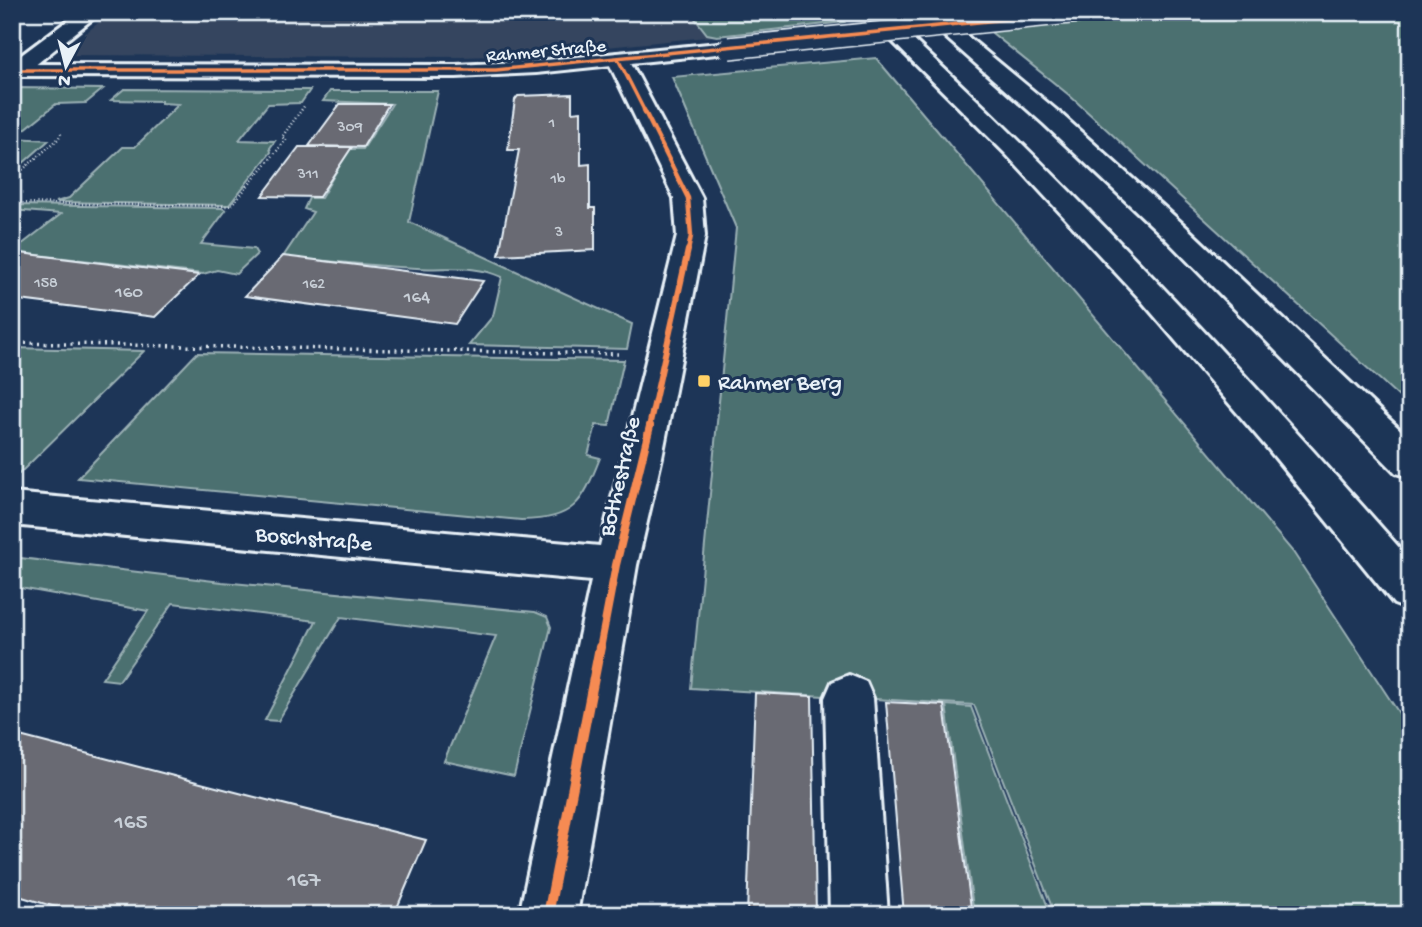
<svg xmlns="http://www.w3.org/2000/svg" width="1422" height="927" viewBox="0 0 1422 927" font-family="'Gochi Hand',sans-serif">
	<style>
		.built { fill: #34455f }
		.green { fill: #4c6f70; stroke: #9ab0b4; stroke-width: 2 }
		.building { fill: #696a73; stroke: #e8f1f8; stroke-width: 2 }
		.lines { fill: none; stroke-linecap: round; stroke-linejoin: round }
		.minor-casing { stroke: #e8f1f8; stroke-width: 6 }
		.major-casing { stroke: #e8f1f8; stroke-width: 6 }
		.highway-casing { stroke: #e8f1f8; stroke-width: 6 }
		.path-far1 { stroke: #e8f1f8; stroke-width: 2.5; stroke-dasharray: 1 2.5; stroke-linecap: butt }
		.path { stroke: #e8f1f8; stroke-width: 3.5; stroke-dasharray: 2 4.5; stroke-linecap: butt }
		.minor { fill: #1d3557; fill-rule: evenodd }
		.major { fill: #1d3557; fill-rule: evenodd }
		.highway { fill: #1d3557; fill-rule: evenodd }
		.major-bridge-casing { stroke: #e8f1f8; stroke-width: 24; stroke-linecap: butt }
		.major-bridge { stroke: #1d3557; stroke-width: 21 }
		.cycleway-far4-casing { stroke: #1d3557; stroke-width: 6 }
		.cycleway-far3-casing { stroke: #1d3557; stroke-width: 7 }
		.cycleway-far2-casing { stroke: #1d3557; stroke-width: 10 }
		.cycleway-far1-casing { stroke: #1d3557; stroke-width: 12 }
		.cycleway-casing { stroke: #1d3557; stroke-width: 14 }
		.cycleway-far4 { stroke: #f68b52; stroke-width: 3.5 }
		.cycleway-far3 { stroke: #f68b52; stroke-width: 4.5 }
		.cycleway-far2 { stroke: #f68b52; stroke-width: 6 }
		.cycleway-far1 { stroke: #f68b52; stroke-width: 8 }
		.cycleway { stroke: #f68b52; stroke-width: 10 }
		.poi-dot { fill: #ffd166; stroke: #1d3557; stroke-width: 2.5 }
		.labels { text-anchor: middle; stroke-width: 6; stroke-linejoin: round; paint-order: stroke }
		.far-number-label { font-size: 16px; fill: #c8cfd7 }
		.far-street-label { font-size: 19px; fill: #e8f1f8; stroke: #1d3557 }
		.number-label { font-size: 19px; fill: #c8cfd7 }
		.poi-label { font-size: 23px; fill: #e8f1f8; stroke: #1d3557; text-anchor: start }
		.street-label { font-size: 23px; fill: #e8f1f8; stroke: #1d3557 }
		.near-number-label { font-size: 23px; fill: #c8cfd7 }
	</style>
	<rect width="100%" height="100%" fill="#1d3557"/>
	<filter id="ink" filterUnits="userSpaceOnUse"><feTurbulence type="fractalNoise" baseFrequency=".0143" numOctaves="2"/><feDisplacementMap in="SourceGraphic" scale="14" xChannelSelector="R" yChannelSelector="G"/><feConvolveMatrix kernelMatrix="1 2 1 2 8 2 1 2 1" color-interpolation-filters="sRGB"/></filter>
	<g filter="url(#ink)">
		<polygon class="built" points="112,12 690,12 707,34 717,36 527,55 461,57 58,55"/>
		<g class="green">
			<polygon points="690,12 832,12 844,22 717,36 707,34"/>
			<polygon points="966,12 1410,12 1410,407 1069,95"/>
			<polygon points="876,58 1293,552 1410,730 1410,915 1055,915 974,705 691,688 736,228 672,77"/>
			<polygon points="12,88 103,89 86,103 56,104 14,138 49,140 12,173"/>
			<polygon points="124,89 310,90 301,103 268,104 239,140 275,141 270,148 271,152 229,205 56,202 69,198 123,147 135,147 179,104 161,103 161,101 111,100"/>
			<path d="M330,91h108l-29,131 223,102 -5,25 -158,-4 24,-29 9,-39c-28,-13 -55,-7 -85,-9 -45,-2 -89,-7 -134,-11l30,-45 -9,-3 5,-11h12l28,-49h14l29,-45 -69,-3z"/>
			<polygon points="12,205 222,208 226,210 201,244 254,249 257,254 236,274 217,270 203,274 12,252 61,214 12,210"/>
			<polygon points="12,348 144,351 19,474 12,473"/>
			<path d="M197,353l427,7 -15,66 -13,-1 -8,30 12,3c-18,46 -26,61 -79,62l-443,-42z"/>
			<polygon points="12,557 222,582 535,612 547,617 551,627 514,776 444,761 496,636 341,617 278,721 265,720 316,621 173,603 119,681 102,679 148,611 15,587 12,590"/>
			<polygon points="946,705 971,707 1051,915 974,915"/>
		</g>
		<g class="building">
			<polygon points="572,94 572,112 581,111 581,165 590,164 590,208 595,208 595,250 499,255 519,150 508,150 515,100 518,96"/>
			<polygon points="340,104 389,104 363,147 309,146"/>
			<polygon points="299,147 352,147 319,197 262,196"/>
			<polygon points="12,252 199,275 155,317 12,299"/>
			<polygon points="283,256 381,268 483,281 455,324 245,296"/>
			<polygon points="755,693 812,696 816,915 747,915"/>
			<polygon points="886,702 944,705 972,915 904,915"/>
			<polygon points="12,734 247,795 426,840 394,915 82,915 12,894"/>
		</g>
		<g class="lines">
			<g class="minor-casing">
				<g id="minor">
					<polygon points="79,12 101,12 23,75 12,76 12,62"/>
					<polygon points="618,53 625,55 629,59 702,198 705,236 662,457 637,565 577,915 519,915 591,581 12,525 12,493 600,546 677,236 674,198 607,59 611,55"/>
					<polygon points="849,675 866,682 873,698 888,915 830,915 825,698 832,682"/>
				</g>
			</g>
			<g class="major-casing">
				<polygon id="major" points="729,42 736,44 739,48 736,52 536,73 456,77 12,76 12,64 456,65 536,61"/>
			</g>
			<g class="highway-casing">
				<g id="highway">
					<path d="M863,12h20c188,171 359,357 527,548v50l-16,-6 -125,-154 -129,-151 -134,-145z"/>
					<polygon points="917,12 938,12 1061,114 1184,225 1410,439 1410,477 1396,473 1164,237 1044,124"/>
				</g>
			</g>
			<g class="path-far1">
				<polyline points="12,179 58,139 62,132"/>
				<polyline points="12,203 231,206 286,140 282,137 305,105"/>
			</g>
			<polyline class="path" points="12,343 618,354"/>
			<use href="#minor" class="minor"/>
			<use href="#major" class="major"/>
			<use href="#highway" class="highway"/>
			<g class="major-bridge-casing">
				<polyline id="major-bridge" points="729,48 1080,12"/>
			</g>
			<use href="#major-bridge" class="major-bridge"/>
			<g class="cycleway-far4-casing">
				<g id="cycleway-far4">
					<polyline points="618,59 645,112"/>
					<polyline points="12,70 496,70 1080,12"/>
				</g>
			</g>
			<g class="cycleway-far3-casing">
				<polyline id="cycleway-far3" points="644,110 688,198 691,236 688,251"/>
			</g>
			<g class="cycleway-far2-casing">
				<polyline id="cycleway-far2" points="649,427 688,250"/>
			</g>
			<g class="cycleway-far1-casing">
				<polyline id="cycleway-far1" points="600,649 616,565 650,426"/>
			</g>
			<g class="cycleway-casing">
				<polyline id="cycleway" points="548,915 600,647"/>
			</g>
			<use href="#cycleway-far4" class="cycleway-far4"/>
			<use href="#cycleway-far3" class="cycleway-far3"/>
			<use href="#cycleway-far2" class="cycleway-far2"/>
			<use href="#cycleway-far1" class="cycleway-far1"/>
			<use href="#cycleway" class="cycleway"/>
		</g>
	</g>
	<rect class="poi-dot" x="697" y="374" width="14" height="14" rx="3.5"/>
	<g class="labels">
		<g class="far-number-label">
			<text x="552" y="127">1</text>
			<text x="350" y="131">309</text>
			<text x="308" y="178">311</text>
			<text x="558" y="183">1b</text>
			<text x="559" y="236">3</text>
			<text x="46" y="287">158</text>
			<text x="314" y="288">162</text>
		</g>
		<g class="far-street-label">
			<text transform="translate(546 49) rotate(-5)" y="7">Rahmer Straße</text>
		</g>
		<g class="number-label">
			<text x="129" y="297">160</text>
			<text x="417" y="302">164</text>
		</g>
		<g class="poi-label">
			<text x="718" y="389">Rahmer Berg</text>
		</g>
		<g class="street-label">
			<text transform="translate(618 476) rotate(-77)" y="8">Bothestraße</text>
			<text transform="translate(314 537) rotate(5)" y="8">Boschstraße</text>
		</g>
		<g class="near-number-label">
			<text x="131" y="828">165</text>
			<text x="304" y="886">167</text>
		</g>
	</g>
	<rect width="1422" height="927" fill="none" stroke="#1d3557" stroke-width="42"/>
	<rect x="21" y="21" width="1380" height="885" fill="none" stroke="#e8f1f8" stroke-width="2.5" filter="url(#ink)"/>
	<g transform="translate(66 66) rotate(187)" stroke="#1d3557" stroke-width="5" paint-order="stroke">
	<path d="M0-5L12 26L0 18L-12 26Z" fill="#e8f1f8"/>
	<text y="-10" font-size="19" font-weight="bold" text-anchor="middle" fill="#e8f1f8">N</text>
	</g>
</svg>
